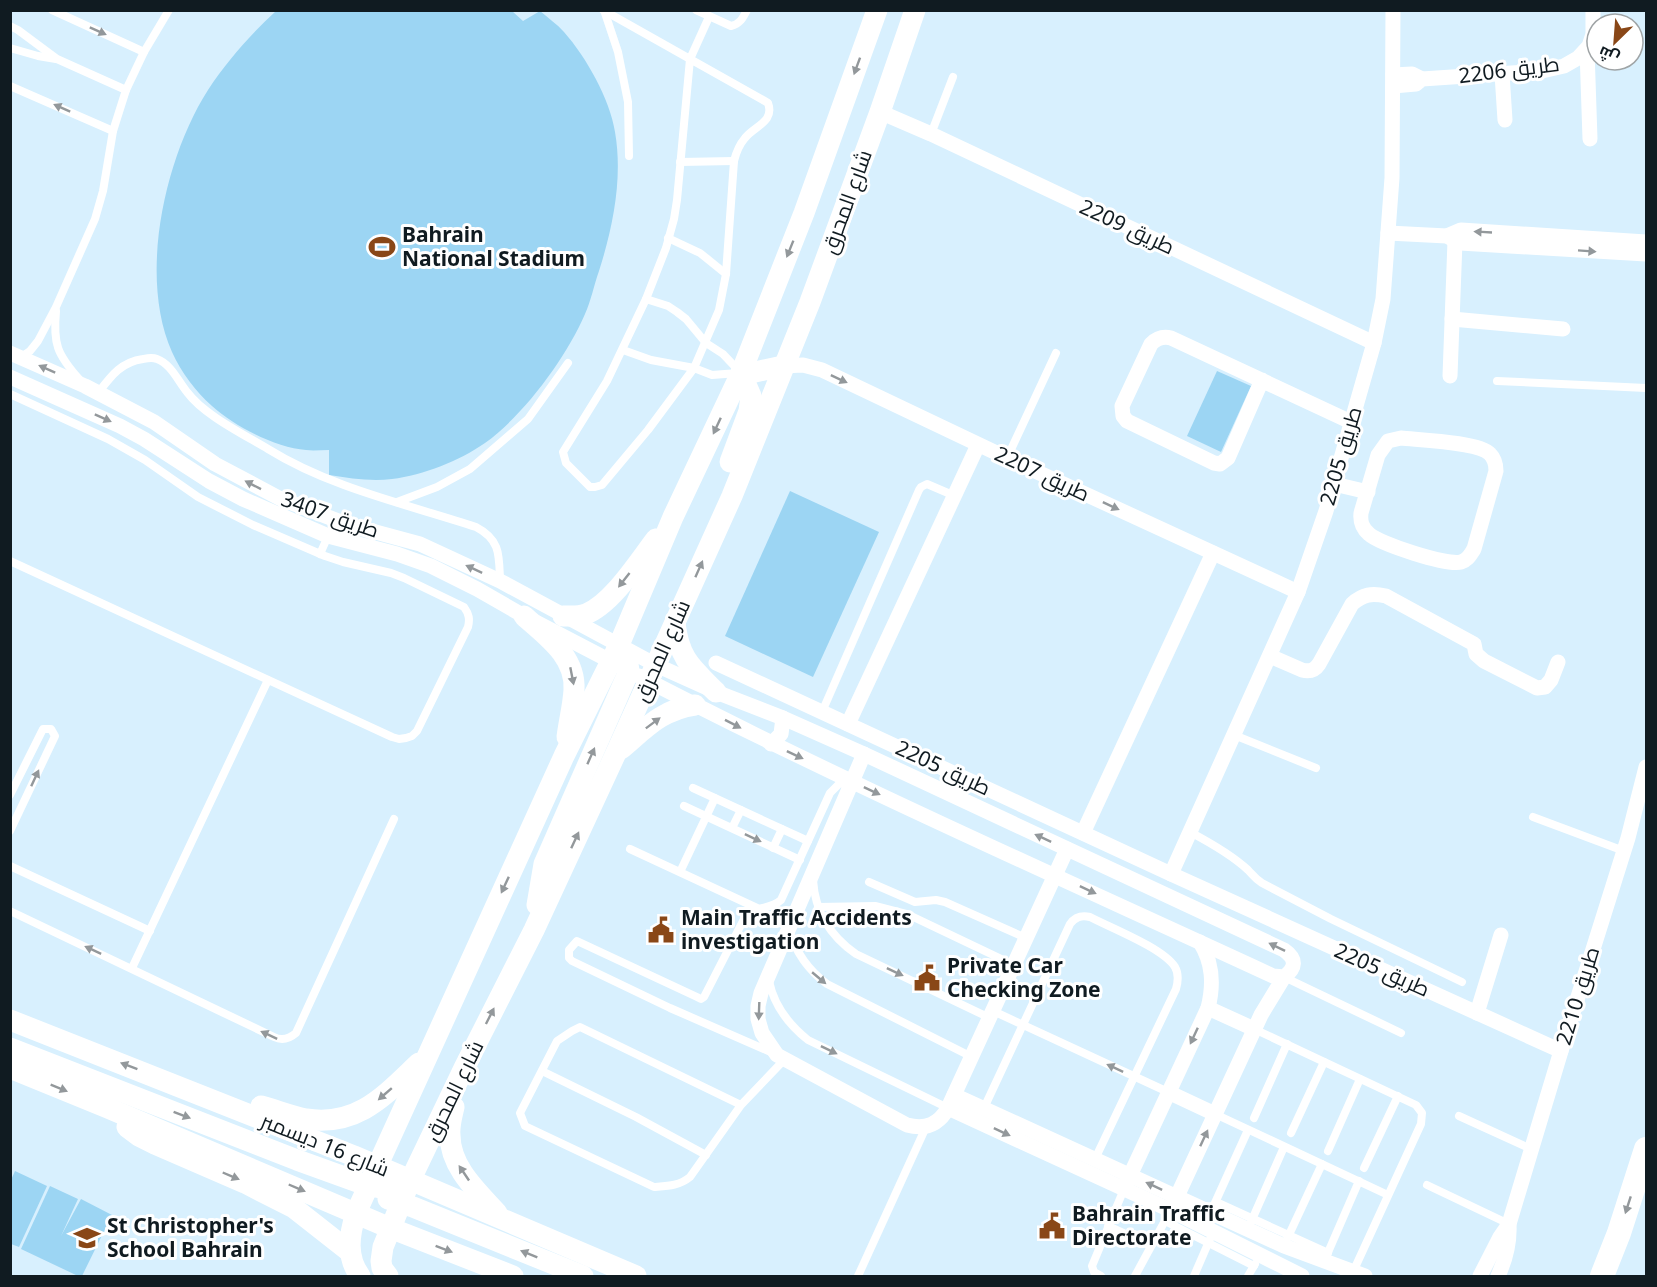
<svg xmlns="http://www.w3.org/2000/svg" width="1657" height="1287" viewBox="0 0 1657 1287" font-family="'Noto Sans',Cairo,sans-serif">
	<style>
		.green { fill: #9cd5f3 }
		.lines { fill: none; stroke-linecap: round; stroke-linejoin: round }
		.lane { stroke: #fff; stroke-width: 8 }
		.street { stroke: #fff; stroke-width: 15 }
		.secondary { stroke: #fff; stroke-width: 21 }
		.primary { stroke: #fff; stroke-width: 24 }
		.oneway { fill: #93989b }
		.labels { text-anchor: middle; stroke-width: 6; stroke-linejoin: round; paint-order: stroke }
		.street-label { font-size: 21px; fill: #101b21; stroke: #fff }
		.poi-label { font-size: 21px; font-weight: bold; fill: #101b21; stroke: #fff; text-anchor: start }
	</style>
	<rect width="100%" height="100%" fill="#d8f0fe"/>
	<g class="green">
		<path d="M512,11l11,10 17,-10c8,7 17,13 24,21 22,25 46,67 51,100 8,46 -2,95 -16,139 -5,14 -8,30 -14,43 -19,44 -61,101 -100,129 -26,18 -61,32 -93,36 -21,3 -42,-1 -63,-4v-25c-8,0 -16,1 -23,0 -30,-2 -72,-24 -94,-44 -16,-14 -31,-34 -40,-54 -34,-76 -7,-195 36,-262 19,-29 43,-56 68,-79z"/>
		<polygon points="1217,371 1251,386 1221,452 1187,436"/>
		<polygon points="790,491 879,532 813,677 725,636"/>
		<polygon points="15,1171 47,1186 19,1247 11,1244 11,1180"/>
		<polygon points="50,1186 78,1199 61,1236 81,1199 112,1215 82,1276 78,1276 21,1249"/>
	</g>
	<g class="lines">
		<g class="lane">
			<polyline points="52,10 144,52"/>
			<polyline points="603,10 690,59 709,17"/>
			<path d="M696,10l35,16c9,-2 12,-8 16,-16"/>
			<polyline points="605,13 618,52 628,102 629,156"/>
			<polyline points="10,26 18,30 57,59 126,90"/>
			<polyline points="10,48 38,56 56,59"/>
			<path d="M690,59l73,41 5,3c7,19 -14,23 -23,35 -6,7 -9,15 -11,23l-8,113 -7,36 -25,58 -46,62 -46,55 -7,2h-5l-24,-24 -3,-11 44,-71 39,-82 20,-51 8,-29 3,-19z"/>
			<polyline points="10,86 113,131"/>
			<polyline points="931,134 953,77"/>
			<polyline points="680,162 734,161"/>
			<polyline points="668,238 700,253 726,274"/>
			<polyline points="646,299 668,306 677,312 686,319 706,343 723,354 740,372"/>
			<path d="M56,311c-3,33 1,43 23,68"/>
			<polyline points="623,350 651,360 694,368 712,375 738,373"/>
			<polyline points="21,357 30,351 38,341 56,307 95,219 103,191 113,131 126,90 144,52 169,10"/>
			<polyline points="1497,381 1646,388"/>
			<path d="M98,393c13,-17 23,-31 45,-34 5,-1 9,-2 14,0 14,5 21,22 30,33 17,23 56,42 81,57 63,39 138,55 208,78 25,13 23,29 24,54"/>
			<path d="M10,394l98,45 37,21 53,37 55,28 72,31 18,6 48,11 13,5 60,29c5,7 6,12 4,20l-51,104 -5,5 -6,2 -7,1 -7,-2 -382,-176"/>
			<polyline points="1007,458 1056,353"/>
			<polyline points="397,502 437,487 470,469 528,419 568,363"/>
			<polyline points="320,554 328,536"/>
			<polyline points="822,712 919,490 921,487 927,484 955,496"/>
			<polyline points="1234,735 1316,768"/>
			<polyline points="693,788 808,841"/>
			<polyline points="10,795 43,729 51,729 55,736 10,831"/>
			<polyline points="684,806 800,860"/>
			<polyline points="1533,817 1624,851"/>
			<polyline points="732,828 741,810"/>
			<path d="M1190,832c17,9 43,24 58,38 5,5 7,9 14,13l69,36 131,63"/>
			<polyline points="773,848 782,829"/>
			<polyline points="630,849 757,908"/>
			<polyline points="10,866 150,931"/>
			<polyline points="680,872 715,798"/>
			<path d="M813,880c2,31 17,56 43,74l134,64"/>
			<polyline points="869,882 915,902 936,900 945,902 1026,938"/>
			<polyline points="818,907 876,906 907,914 1014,965"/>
			<path d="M10,911l264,126c8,4 15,2 22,-4l98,-214"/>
			<path d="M789,930c7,23 19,40 38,54l145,73"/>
			<polyline points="132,968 268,680"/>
			<polyline points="1284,977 1401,1033"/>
			<path d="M769,981c5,25 19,43 39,59l140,68"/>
			<polyline points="993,1011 1168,1092"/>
			<polyline points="1254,1029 1416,1105 1422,1113 1421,1124 1353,1272"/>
			<path d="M773,1053l-103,-45 -98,-47 -3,-3v-8l8,-9 120,56 4,2 3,-2 40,-78c11,-15 25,-8 37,-19l49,-107 9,-9 10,-2"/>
			<polyline points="542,1071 636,1117 706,1155"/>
			<path d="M741,1105l-161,-78 -8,4 -15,10 -37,72 5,13 129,61c13,-1 25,-1 36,-10l51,-72 43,-45"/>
			<path d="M984,1108l86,-184c5,-7 11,-9 20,-7 21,11 73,31 85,50 4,7 3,15 1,22l-81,170"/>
			<polyline points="1215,1114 1388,1195"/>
			<polyline points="1459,1116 1531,1149"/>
			<polyline points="1254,1118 1287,1044"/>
			<polyline points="1291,1133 1324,1062"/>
			<polyline points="1328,1151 1360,1079"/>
			<polyline points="1364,1168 1398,1096"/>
			<polyline points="1427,1185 1509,1224"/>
			<polyline points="1216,1202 1328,1253"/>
			<polyline points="1214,1205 1248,1130"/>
			<polyline points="1165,1221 1254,1266"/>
			<polyline points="1251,1222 1284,1147"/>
			<polyline points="1108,1226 1151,1246"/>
			<polyline points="1287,1239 1322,1164"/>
			<polyline points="1326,1257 1359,1181"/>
			<polyline points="858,1276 926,1127"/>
			<polyline points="1101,1276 1094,1272 1092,1266 1124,1189"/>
			<polyline points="1135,1276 1167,1217"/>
			<polyline points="1194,1276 1210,1239"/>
			<polyline points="1248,1276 1255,1264"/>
		</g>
		<g class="street">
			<polyline points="1587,50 1590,139"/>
			<polyline points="1502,74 1505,120"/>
			<polyline points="1393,75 1412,74 1422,79"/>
			<polyline points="1393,86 1416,84 1422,79 1542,71 1564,66 1578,58 1589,46 1593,34 1593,10"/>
			<polyline points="880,112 931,134 1374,343"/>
			<polyline points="1388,233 1447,236 1455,241 1460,243 1646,254"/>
			<polyline points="1447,236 1461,230 1646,242"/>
			<polyline points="1452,319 1563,329"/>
			<path d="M10,353l75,33 69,36 61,42 64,34 67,26 74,20 80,37 156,84 60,27 67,26 81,36 420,196c13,9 12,18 0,27l-11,-1c-212,-98 -426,-192 -634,-300"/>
			<polyline points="783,366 803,365 822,370 1007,458 1298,592"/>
			<polyline points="1450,376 1455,241"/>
			<polyline points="10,377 120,426 144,439 209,481 243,499 328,536 397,554 431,566 477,589 524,616 618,665"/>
			<path d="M1262,380l-34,78 -8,6 -6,-1 -87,-42 -4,-5 -1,-10 29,-62c6,-6 12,-8 20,-6l180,84"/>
			<path d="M1401,438c18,2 78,4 89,16 5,5 6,11 6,17l-22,78c-4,6 -6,11 -13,13 -14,4 -81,-18 -92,-28 -7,-6 -9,-12 -8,-21l17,-58 10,-14z"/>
			<polyline points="1334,484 1368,492"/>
			<path d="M1270,656l32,14c8,2 13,0 17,-6l33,-60c11,-10 20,-11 34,-8l88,48 2,10 8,7 53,27 8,-1 6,-7 7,-18"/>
			<polyline points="716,663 1171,874 1561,1051"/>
			<polyline points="848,724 978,445"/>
			<polyline points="771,744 781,734 783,718"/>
			<path d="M864,754l-103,239 -3,13v13l4,14 15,22 130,70c19,5 32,-1 41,-17l119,-259"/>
			<polyline points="1083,833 1213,553"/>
			<polyline points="1171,874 1298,592 1326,511 1374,343 1383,299 1392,178 1393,10"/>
			<polyline points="1208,1008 1254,1029"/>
			<polyline points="1477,1013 1501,935"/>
			<polyline points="1168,1092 1215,1114"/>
			<polyline points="954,1095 1284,1246 1365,1276"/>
			<polyline points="948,1108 1170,1210 1302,1276"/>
			<path d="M1127,1182l81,-174c6,-24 5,-45 -8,-66"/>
			<polyline points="1173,1205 1261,1015 1284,977"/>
			<polyline points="1480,1276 1500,1237 1509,1224"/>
			<path d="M1498,1276c8,-17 12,-33 11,-52l52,-173 67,-213 18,-71"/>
		</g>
		<g class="secondary">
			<polyline points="741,373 755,372 783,366"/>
			<polyline points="730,462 749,411 751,396 741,373"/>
			<path d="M524,616c22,20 52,40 50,74 -1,16 -5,31 -7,47"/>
			<path d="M563,616c8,0 16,1 23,-2 26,-10 53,-53 70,-75"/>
			<path d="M675,623c4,36 17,45 41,69"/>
			<path d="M621,749c25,-21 40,-39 74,-44"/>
			<polyline points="537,905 544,864 629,671 627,657 619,645"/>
			<polyline points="10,1020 354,1156 636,1276"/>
			<polyline points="10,1048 297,1160 369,1186 381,1188 410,1181"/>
			<polyline points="10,1068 108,1108 390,1228 513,1276"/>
			<path d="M261,1106c15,4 30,10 45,13 52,8 79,-24 113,-56"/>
			<path d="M454,1107c-2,9 -5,19 -4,28 0,32 27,56 47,78"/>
			<polyline points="127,1127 139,1136 155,1144 245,1183 294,1208 350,1252"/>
			<polyline points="388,1199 413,1207 583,1276"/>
			<path d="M360,1276c-14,-19 -11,-41 -4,-63l208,-457 55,-111 54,-128 68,-144 63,-160 73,-203"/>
			<polyline points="388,1276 382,1268 381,1261 383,1247 410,1181 464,1068 534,930 616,753 732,496 810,302 880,112 915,10"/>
		</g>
		<polyline class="primary" points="1602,1276 1619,1233 1646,1149"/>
	</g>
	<defs><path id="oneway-solid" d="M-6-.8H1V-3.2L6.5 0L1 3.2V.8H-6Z" transform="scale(1.5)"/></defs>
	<g class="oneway">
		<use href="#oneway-solid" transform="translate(98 31) rotate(24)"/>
		<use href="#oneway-solid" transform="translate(857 66) rotate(110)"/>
		<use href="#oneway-solid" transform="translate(62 108) rotate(-156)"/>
		<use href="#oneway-solid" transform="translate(1483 232) rotate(-177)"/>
		<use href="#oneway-solid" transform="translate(790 249) rotate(112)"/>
		<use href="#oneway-solid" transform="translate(1587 251) rotate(4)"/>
		<use href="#oneway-solid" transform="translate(47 369) rotate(-156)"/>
		<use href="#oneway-solid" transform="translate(839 379) rotate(25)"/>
		<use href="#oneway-solid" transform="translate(103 418) rotate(24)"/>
		<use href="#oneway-solid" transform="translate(717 426) rotate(115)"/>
		<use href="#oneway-solid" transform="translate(253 485) rotate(-153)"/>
		<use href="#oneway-solid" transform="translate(1111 506) rotate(25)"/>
		<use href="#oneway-solid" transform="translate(474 569) rotate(-155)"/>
		<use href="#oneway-solid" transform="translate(699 569) rotate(-66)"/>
		<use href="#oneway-solid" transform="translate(624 580) rotate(128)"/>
		<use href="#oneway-solid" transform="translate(572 676) rotate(79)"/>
		<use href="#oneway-solid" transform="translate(653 723) rotate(-37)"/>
		<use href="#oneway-solid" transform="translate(733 724) rotate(27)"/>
		<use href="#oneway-solid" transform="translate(795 755) rotate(25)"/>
		<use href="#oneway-solid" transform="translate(591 756) rotate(-66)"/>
		<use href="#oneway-solid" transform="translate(35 778) rotate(-65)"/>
		<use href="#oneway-solid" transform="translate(872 791) rotate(25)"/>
		<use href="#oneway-solid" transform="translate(753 838) rotate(25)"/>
		<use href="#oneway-solid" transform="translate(1043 838) rotate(-155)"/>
		<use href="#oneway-solid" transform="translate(575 840) rotate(-65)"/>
		<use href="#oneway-solid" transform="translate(505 885) rotate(115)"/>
		<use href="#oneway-solid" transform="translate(1088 890) rotate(25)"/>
		<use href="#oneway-solid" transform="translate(1277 947) rotate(-154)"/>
		<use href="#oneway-solid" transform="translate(93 950) rotate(-155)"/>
		<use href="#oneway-solid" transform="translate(895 972) rotate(25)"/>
		<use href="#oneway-solid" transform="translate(819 978) rotate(40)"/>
		<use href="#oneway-solid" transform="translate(759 1011) rotate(92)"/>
		<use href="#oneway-solid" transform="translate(490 1016) rotate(-63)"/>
		<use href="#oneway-solid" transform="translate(269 1035) rotate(-155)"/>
		<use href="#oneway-solid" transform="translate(1194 1036) rotate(115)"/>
		<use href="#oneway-solid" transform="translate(829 1050) rotate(26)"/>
		<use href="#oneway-solid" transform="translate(129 1066) rotate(-159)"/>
		<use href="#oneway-solid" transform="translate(1115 1068) rotate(-155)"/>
		<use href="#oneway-solid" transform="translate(59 1088) rotate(22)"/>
		<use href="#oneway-solid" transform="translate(385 1094) rotate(139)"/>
		<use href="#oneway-solid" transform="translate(182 1115) rotate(21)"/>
		<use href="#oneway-solid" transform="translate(1002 1132) rotate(25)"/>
		<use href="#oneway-solid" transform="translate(1204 1138) rotate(-65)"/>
		<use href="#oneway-solid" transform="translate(464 1173) rotate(-124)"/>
		<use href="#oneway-solid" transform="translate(231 1176) rotate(23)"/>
		<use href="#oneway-solid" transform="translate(1154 1186) rotate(-155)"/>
		<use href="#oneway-solid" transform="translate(297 1188) rotate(23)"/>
		<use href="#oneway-solid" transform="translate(1628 1205) rotate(108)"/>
		<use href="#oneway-solid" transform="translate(444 1249) rotate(21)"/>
		<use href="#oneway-solid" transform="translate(529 1254) rotate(-158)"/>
	</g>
	<defs>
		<g id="stadium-bare" transform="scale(2.07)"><path d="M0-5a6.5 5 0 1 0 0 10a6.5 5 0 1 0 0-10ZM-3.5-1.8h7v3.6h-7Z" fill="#894717" stroke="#fff" stroke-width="2.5" paint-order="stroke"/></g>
		<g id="civic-bare" transform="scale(2.07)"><path d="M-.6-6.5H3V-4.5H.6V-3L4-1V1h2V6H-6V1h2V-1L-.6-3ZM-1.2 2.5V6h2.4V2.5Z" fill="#894717" stroke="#fff" stroke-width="2.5" paint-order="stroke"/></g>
		<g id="school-bare" transform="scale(2.07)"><path d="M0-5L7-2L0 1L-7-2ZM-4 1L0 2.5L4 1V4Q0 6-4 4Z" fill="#894717" stroke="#fff" stroke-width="2.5" paint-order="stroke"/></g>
	</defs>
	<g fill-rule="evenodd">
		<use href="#stadium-bare" x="382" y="247"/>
		<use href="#civic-bare" x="661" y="930"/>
		<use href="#civic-bare" x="927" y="978"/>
		<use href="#civic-bare" x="1052" y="1226"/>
		<use href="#school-bare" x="87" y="1238"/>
	</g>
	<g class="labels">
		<g class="street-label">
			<text transform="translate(1509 70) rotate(-7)" y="7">طريق 2206</text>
			<text transform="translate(847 202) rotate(-70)" y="7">شارع المحرق</text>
			<text transform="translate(1127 227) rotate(25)" y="7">طريق 2209</text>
			<text transform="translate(1341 456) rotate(-74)" y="7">طريق 2205</text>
			<text transform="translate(1042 474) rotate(25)" y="7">طريق 2207</text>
			<text transform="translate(330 515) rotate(19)" y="7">طريق 3407</text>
			<text transform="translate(662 651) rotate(-66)" y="7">شارع المحرق</text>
			<text transform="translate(943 768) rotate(25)" y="7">طريق 2205</text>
			<text transform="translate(1382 970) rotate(24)" y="7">طريق 2205</text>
			<text transform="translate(1578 996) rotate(-73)" y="7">طريق 2210</text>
			<text transform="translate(454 1091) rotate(-64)" y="7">شارع المحرق</text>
			<text transform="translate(325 1145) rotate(22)" y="7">شارع 16 ديسمبر</text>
		</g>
		<g class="poi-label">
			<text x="402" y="242">Bahrain<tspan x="402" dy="24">National Stadium</tspan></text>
			<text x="681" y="925">Main Traffic Accidents<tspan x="681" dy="24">investigation</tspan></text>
			<text x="947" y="973">Private Car<tspan x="947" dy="24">Checking Zone</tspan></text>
			<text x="1072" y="1221">Bahrain Traffic<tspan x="1072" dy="24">Directorate</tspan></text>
			<text x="107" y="1233">St Christopher's<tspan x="107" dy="24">School Bahrain</tspan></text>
		</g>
	</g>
	<rect width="1657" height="1287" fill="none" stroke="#101b21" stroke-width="24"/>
	<g transform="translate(1615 42) rotate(205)"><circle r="28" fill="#ffffff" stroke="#9fa4a6" stroke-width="1.5"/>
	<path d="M0-4.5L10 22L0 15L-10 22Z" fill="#894717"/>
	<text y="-9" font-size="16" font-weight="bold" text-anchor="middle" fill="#101b21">ش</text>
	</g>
</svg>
